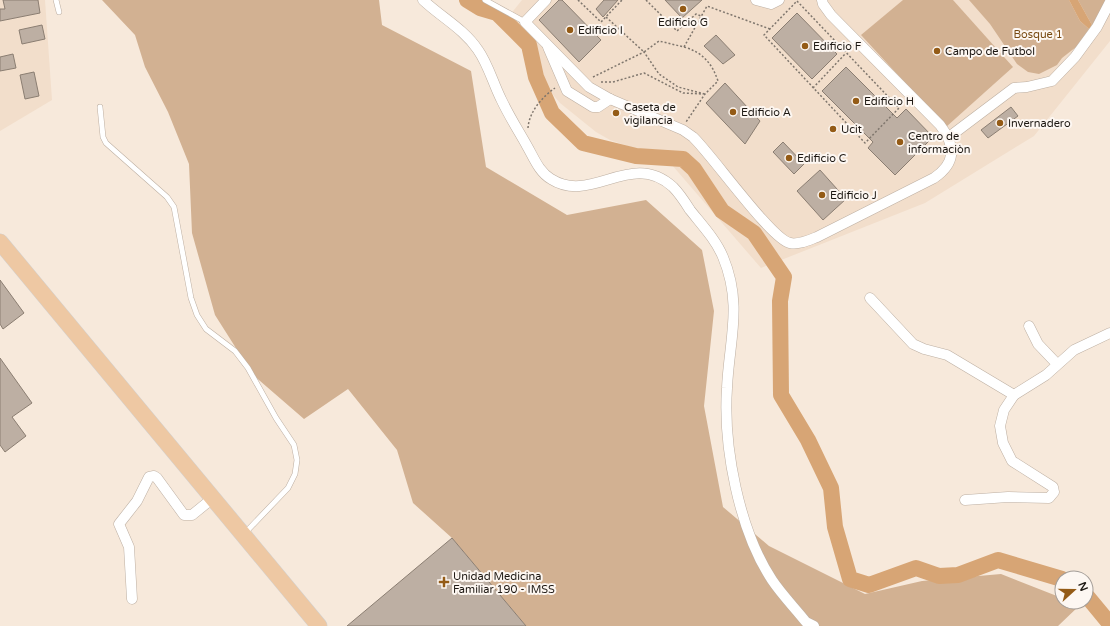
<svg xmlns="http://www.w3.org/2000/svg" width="1110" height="626" viewBox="0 0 1110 626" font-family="'Varela Round',sans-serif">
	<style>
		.built { fill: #f2decb }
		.green { fill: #d2b192 }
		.water { fill: #d7a575 }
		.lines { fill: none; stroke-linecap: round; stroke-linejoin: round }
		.river { stroke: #d7a575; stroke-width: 16 }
		.building { fill: #bdafa3; stroke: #8b7e72 }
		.lane-casing { stroke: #bdafa2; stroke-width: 6 }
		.street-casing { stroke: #bdafa2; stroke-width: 11 }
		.primary-casing { stroke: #d2d1d0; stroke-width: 17 }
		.path { stroke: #7f766d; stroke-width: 1.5; stroke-dasharray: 2 2; stroke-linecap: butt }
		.lane { stroke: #fff; stroke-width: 5 }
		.street { stroke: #fff; stroke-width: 10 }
		.primary { stroke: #eec8a3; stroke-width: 16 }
		.poi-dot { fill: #945b16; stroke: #fdf7f2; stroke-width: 1.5 }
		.labels { text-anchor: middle; stroke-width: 4; stroke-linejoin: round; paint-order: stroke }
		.poi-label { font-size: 11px; fill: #1c1712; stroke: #fdf7f2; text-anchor: start }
		.park-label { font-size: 11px; fill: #794a11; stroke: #fdf7f2 }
	</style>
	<rect width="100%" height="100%" fill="#f7e9db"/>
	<g class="built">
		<polygon points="0,0 45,0 52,100 0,131"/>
		<polygon points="522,0 1110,0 1110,41 1034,136 925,203 761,268 659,150 636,149 610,140 596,132 560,103 539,78 529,45 505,21"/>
	</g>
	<g class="green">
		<polygon points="102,0 379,0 382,25 471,71 486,167 567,215 646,200 702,250 714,311 704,406 723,507 769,546 865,594 922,581 1001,574 1062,598 1062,602 1072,602 1080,605 1058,626 526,626 452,538 413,503 397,450 348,389 304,419 253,375 215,315 192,233 189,164 168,112 145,67 135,35"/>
		<polygon points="903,0 953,0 1013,67 946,127 861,35"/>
		<polygon points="969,0 1069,0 1080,21 1089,29 1076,47 1062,58 1057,65 1039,74 1028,72 1017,64 990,24"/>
		<polygon points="1078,0 1110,0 1092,25"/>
	</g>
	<polygon class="water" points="1069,0 1078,0 1092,25 1089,29 1080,21"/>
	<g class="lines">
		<g class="river">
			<polyline points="467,0 480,8 497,13 529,45 536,77 552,113 583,143 636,156 683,159 694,169 722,211 754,233 784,277 780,301 781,395 808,440 831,488 835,527 850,579 869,585 916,568 939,576 958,575 998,560 1062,579"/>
			<polyline points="1086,595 1110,624"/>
		</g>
	</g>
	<g class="building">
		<polygon points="3,0 38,0 40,13 0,21 0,9 5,9"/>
		<polygon points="559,0 562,0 601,40 579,62 539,20"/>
		<polygon points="604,0 618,0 603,17 596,9"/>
		<polygon points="665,0 702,0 682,18"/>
		<polygon points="797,13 837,54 812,79 772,38"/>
		<polygon points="42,25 45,39 22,44 19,30"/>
		<polygon points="716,35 735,55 723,64 704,46"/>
		<polygon points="13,54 16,68 0,71 0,57"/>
		<polygon points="846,67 897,118 906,109 933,137 895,175 868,148 873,142 822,91"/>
		<polygon points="34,72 39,96 25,99 20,75"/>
		<polygon points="725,83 760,121 745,144 706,103"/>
		<polygon points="1011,107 1018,116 988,138 981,130"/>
		<polygon points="783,142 804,164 794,174 773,152"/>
		<polygon points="820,170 846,199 823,220 797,191"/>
		<polygon points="0,280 24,313 3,329 0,324"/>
		<polygon points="0,358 32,403 12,417 26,436 5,452 0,445"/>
		<polygon points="452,538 526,626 347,626"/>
	</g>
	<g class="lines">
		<g class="lane-casing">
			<g id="lane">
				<polyline points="56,0 59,12"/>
				<polyline points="485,0 525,22"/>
				<polyline points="100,107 103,137 106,143 167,197 174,207 191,298 197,315 206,329 235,351 248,368 276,418 294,445 297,460 295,474 288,488 245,533"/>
			</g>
		</g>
		<g class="street-casing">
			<g id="street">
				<path d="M423,0c18,17 41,29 55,50 10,14 15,33 23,49 8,17 17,31 26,47 7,12 12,26 24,33 41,26 80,-30 122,8 6,6 12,15 17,23 12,15 26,30 33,47 20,48 6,84 4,131 -4,59 12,142 45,192 10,15 23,28 34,42l8,4"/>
				<path d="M546,0l-21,22 64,65 21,12 73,31 10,7c19,18 78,102 97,106 9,2 19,-3 27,-6l117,-59c22,-15 22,-32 6,-53l-109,-110 -8,-11 -1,-4"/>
				<polyline points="756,0 771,4 779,0"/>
				<polyline points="548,47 567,91 593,107 598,107 610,99"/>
				<polyline points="949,137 1014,88 1027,87 1052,81 1075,57 1097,27 1110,2"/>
				<polyline points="870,298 913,344 924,349 947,355 1014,395"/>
				<polyline points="1029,326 1038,344 1057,364"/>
				<polyline points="965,500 1008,497 1049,498 1054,492 1053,487 1012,461 1003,443 1000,426 1004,410 1014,395 1046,375 1074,350 1110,333"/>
				<polyline points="132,599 129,547 119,524 137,501 149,477 154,476 157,478 184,515 192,515 213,498"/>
			</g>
		</g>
		<g class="primary-casing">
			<polyline id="primary" points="0,242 319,626"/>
		</g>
		<g class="path">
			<polyline points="578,0 601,22 622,0"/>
			<polyline points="646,0 677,31 696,14 701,16"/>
			<polygon points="797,1 899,108 865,143 764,35"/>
			<polyline points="606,17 644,52 659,41 684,47 707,6 770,29"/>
			<path d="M684,47c18,5 28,16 34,34l-13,13 -19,28"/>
			<polyline points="593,77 644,52 659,74 678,87 705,94"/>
			<polyline points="601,82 613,82 644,73 683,93 703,94"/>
			<polyline points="813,88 846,53"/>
			<path d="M528,128c1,-16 14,-31 27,-40"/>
		</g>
		<use href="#lane" class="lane"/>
		<use href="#street" class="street"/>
		<use href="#primary" class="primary"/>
	</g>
	<g class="poi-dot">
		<circle cx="683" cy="9" r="4"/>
		<circle cx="570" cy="30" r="4"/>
		<circle cx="805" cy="46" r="4"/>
		<circle cx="937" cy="51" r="4"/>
		<circle cx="856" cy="101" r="4"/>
		<circle cx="733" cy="112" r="4"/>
		<circle cx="616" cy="113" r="4"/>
		<circle cx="1000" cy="123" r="4"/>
		<circle cx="833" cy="129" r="4"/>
		<circle cx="900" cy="142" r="4"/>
		<circle cx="789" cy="158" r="4"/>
		<circle cx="822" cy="195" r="4"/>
		<path d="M442 576h4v4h4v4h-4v4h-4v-4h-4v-4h4z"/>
	</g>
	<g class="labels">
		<g class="poi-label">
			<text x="683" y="26" text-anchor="middle">Edificio G</text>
			<text x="578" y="34">Edificio I</text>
			<text x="813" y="50">Edificio F</text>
			<text x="945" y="55">Campo de Futbol</text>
			<text x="864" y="105">Edificio H</text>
			<text x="624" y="111">Caseta de<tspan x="624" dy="13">vigilancia</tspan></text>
			<text x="741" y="116">Edificio A</text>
			<text x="1008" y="127">Invernadero</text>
			<text x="841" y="133">Ucit</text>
			<text x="908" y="140">Centro de<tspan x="908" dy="13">informaciòn</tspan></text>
			<text x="797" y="162">Edificio C</text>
			<text x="830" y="199">Edificio J</text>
			<text x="453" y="580">Unidad Medicina<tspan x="453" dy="13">Familiar 190 - IMSS</tspan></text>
		</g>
		<g class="park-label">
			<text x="1038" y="38">Bosque 1</text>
		</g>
	</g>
	<g transform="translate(1074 590) rotate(69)"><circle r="19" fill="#fdf7f2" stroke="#a39d98"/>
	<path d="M0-3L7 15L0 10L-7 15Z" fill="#945b16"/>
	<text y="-6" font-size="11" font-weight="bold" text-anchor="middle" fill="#1c1712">N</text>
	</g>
</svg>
